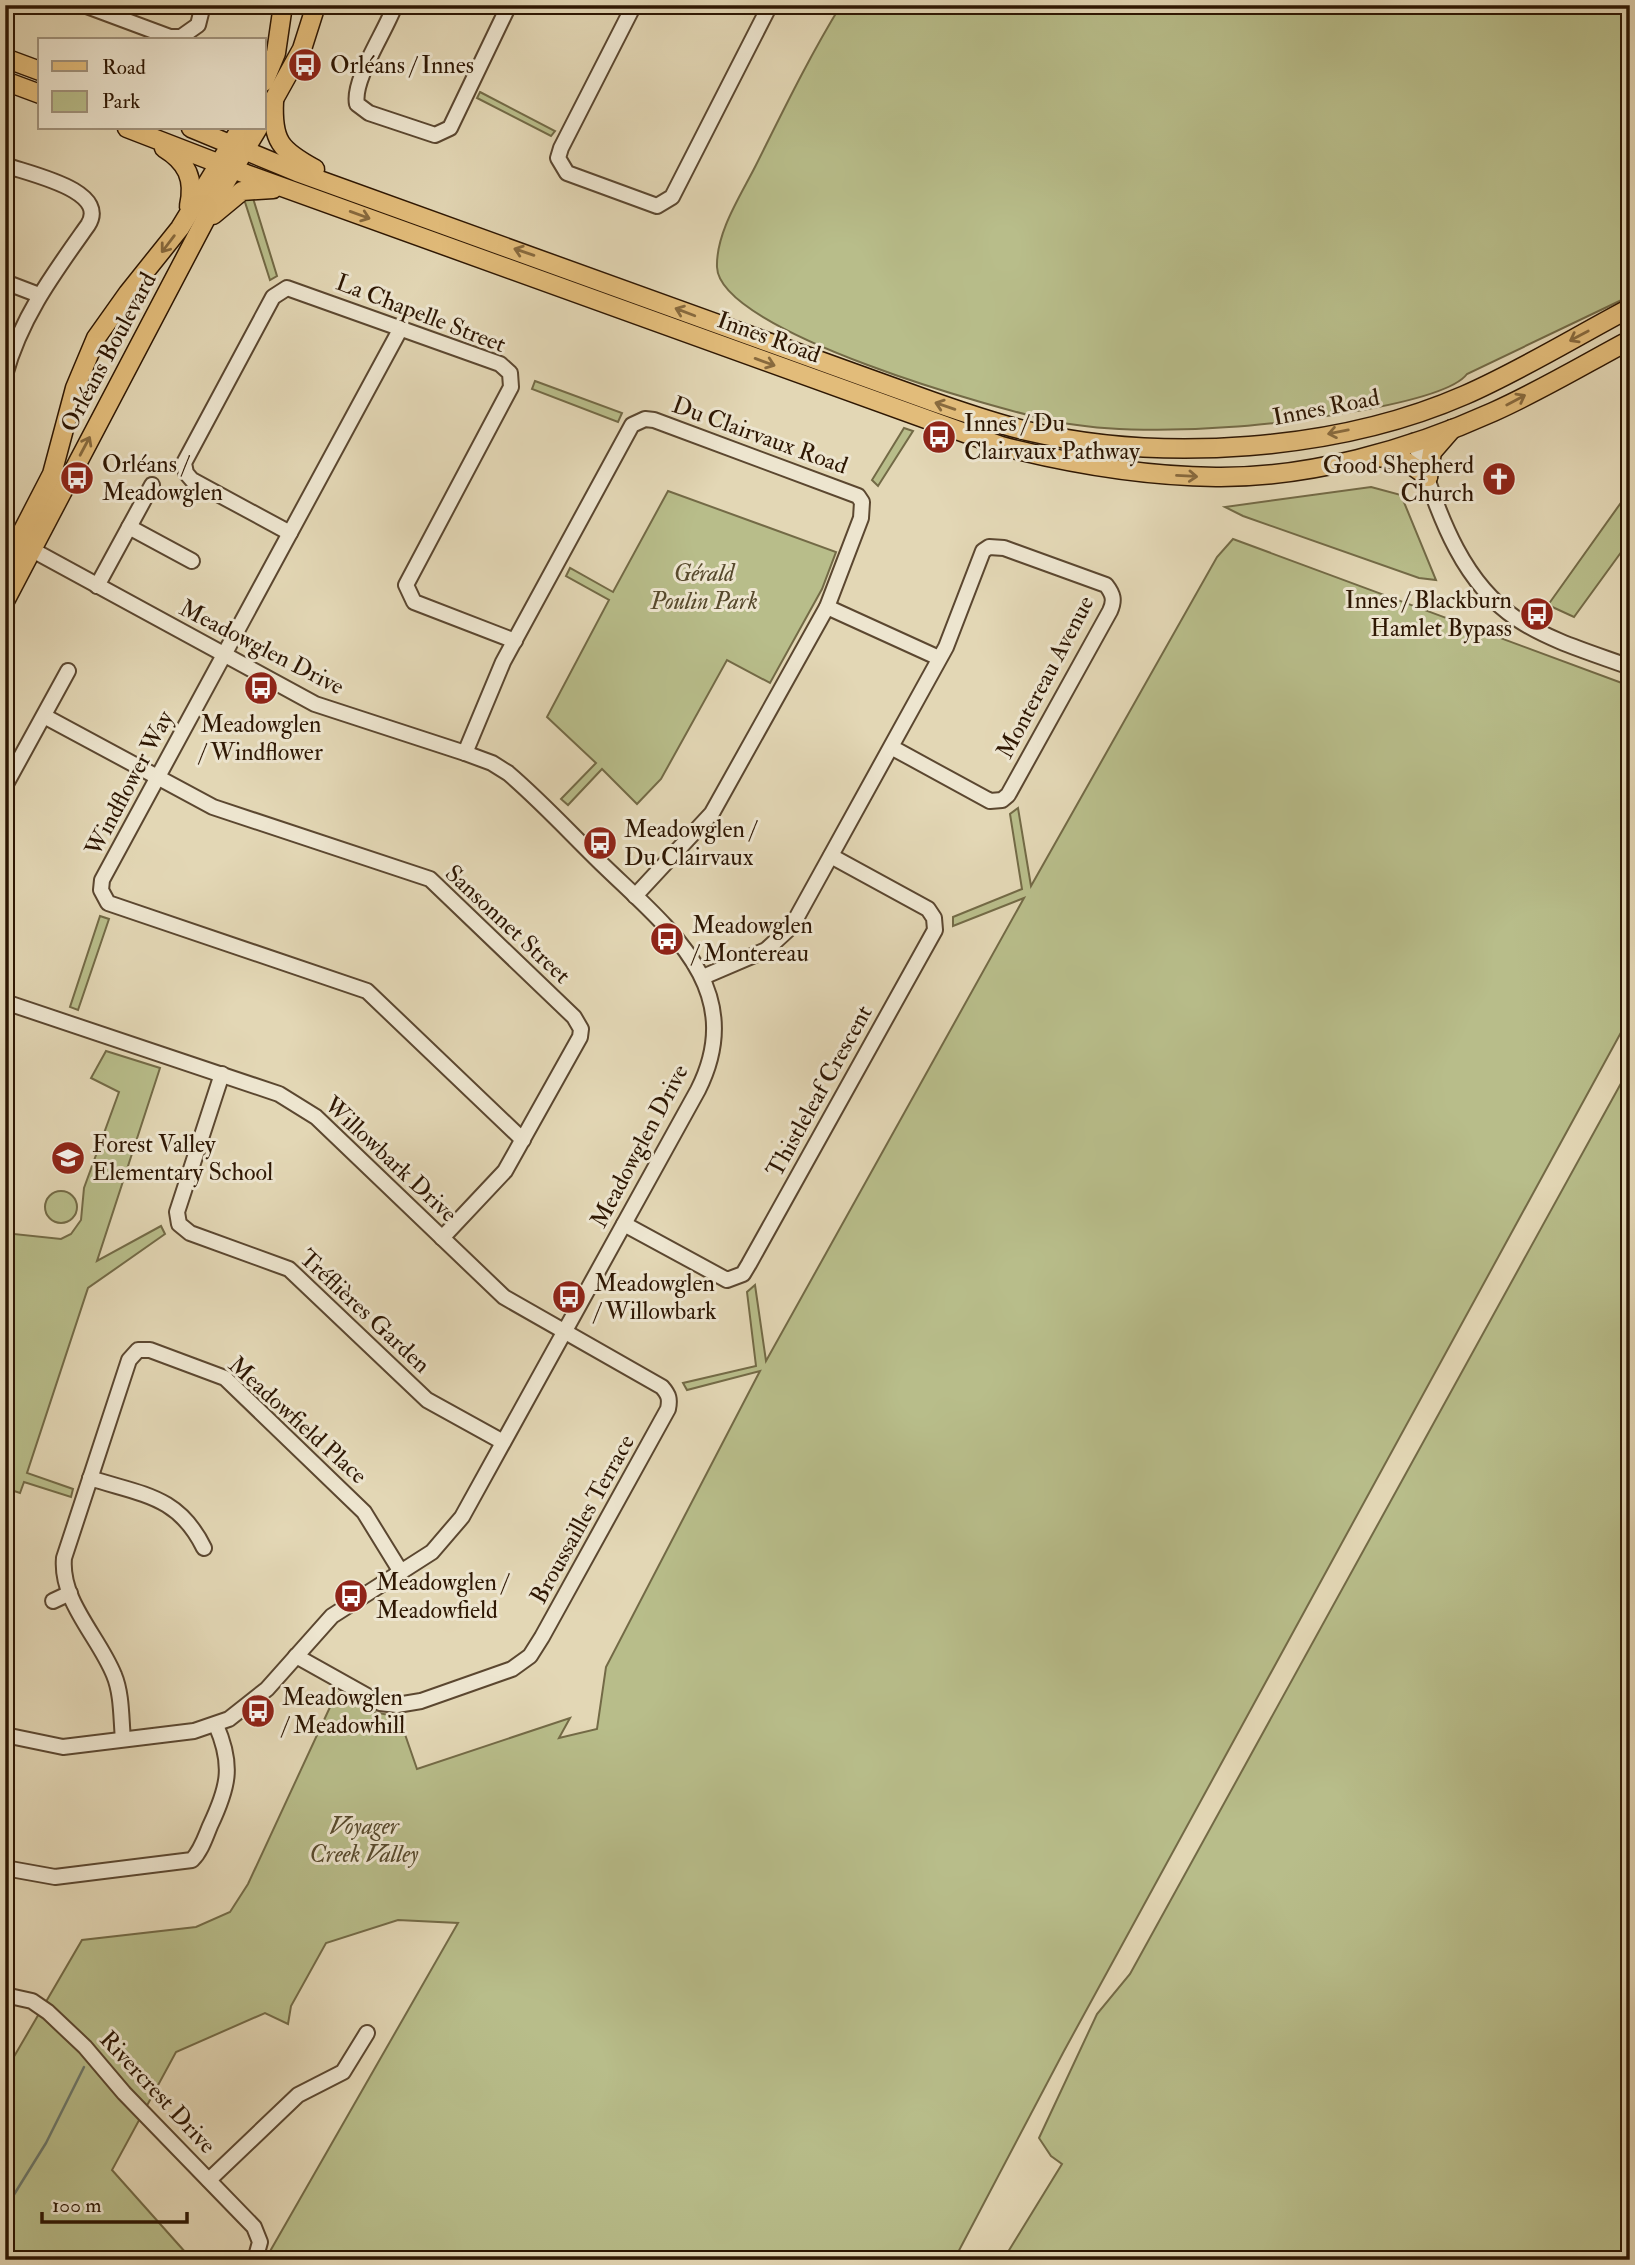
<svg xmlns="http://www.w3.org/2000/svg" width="1635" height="2265" viewBox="0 0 1635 2265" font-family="'IM FELL Double Pica',serif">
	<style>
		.green { fill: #b8bd8a; stroke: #736a46; stroke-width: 2 }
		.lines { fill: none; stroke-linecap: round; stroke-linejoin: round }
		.stream { stroke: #6c786b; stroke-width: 2.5 }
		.minor-casing { stroke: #5b4730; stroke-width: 18 }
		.major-casing { stroke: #2e1703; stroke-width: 21 }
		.minor { stroke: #ede5cf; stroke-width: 14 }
		.major { stroke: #e2bc7a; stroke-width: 18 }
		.oneway { stroke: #886a3e }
		.labels { text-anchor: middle; stroke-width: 6; stroke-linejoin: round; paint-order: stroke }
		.poi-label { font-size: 24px; fill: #2e1703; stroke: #ede5cf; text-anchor: start }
		.street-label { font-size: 24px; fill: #2e1703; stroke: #ede5cf }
		.park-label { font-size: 24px; font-style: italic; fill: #57492c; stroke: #ede5cf }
	</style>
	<rect width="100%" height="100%" fill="#e3d7b5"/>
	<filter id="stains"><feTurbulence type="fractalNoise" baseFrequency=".00286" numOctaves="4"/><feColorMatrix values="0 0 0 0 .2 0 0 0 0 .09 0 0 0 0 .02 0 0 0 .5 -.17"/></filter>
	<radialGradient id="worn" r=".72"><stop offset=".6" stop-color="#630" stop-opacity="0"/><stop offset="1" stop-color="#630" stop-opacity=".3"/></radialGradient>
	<g class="green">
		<path d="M841,5h789v291l-163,78c-23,31 -195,51 -238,53 -50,4 -121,5 -170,-5 -58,-11 -340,-90 -342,-155 -1,-35 24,-72 39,-102 27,-54 53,-108 85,-160z"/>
		<polygon points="480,92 555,131 551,136 477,98"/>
		<polygon points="252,195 277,276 270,280 244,199"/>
		<polygon points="535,381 622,413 618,422 532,389"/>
		<polygon points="904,428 913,431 878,486 872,480"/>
		<polygon points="1371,487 1401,495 1436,580 1419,578 1243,516 1225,507"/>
		<polygon points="1630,490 1630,540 1574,617 1548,605"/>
		<polygon points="668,491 836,552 822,589 770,683 727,660 661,779 637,804 602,769 568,805 561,799 596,763 547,717 609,600 566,576 570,568 613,592"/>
		<polygon points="1233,539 1630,686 1630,1016 1064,2051 954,2260 265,2260 458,1923 398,1920 326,1943 291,2006 288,2024 265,2013 176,2052 112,2170 186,2253 182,2260 5,2260 5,2072 82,1940 196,1927 230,1912 248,1884 337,1692 374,1712 399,1717 417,1769 570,1718 559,1738 597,1729 606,1667 760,1371 687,1390 683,1383 756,1366 747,1292 755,1285 766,1361 1024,898 953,926 953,917 1022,889 1010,814 1018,808 1031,886 1217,557"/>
		<polygon points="100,916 109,919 78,1010 70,1007"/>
		<polygon points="106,1051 160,1068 97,1261 161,1226 165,1234 88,1288 27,1473 73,1489 71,1497 24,1482 20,1493 5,1488 5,1233 61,1239 71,1234 81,1220 84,1188 119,1092 91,1078"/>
		<polygon points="1630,1067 1630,2260 1003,2260 1062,2164 1051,2156 1039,2138 1097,2014 1130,1974"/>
		<circle cx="61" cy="1207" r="16"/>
	</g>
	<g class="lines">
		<polyline class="stream" points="5,2220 10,2201 46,2143 84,2067"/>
		<g class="minor-casing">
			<g id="minor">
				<polyline points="84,5 170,37 181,37 198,25 203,5"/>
				<path d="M395,5c-9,26 -43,75 -38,99l12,9 66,22 15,-7 59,-123"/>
				<polyline points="634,5 561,148 558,158 567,173 657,206 672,197 770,5"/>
				<path d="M5,165c24,9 105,25 83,60 -34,48 -67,92 -83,150"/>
				<polyline points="5,282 39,295"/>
				<polyline points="401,328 102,880 101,890 108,903 367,991 523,1140"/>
				<path d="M1414,441c23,65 43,138 103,178 33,22 75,34 113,48"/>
				<polyline points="129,527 192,561"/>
				<polyline points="290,533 192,480 186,473 184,463 273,297 287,288 500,364 510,373 511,387 406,585 414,602 515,641"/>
				<path d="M5,535l310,169 150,49 27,10 16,10c34,29 64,62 96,93 64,62 145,123 94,224l-236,427 -30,35 -100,64 -65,73 -38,30 -35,12 -131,16 -58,-12"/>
				<polyline points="97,586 152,485"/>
				<polyline points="827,607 939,658"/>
				<polyline points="44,716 213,807 430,879 574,1017 581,1029 580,1037 505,1171 442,1238"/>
				<polyline points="465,753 503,662 632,425 645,419 654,420 858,496 862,502 861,518 827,607 712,813 635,896"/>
				<polyline points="5,786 68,671"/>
				<path d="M703,977l63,-27 26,-24 154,-279 37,-96 6,-4 15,1 102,37c7,9 9,15 4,26l-102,184 -6,5 -12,1 -99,-54"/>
				<path d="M5,1002l274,92 37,23 188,180 158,90c7,8 8,12 6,22l-126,228 -12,19 -18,13 -91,32 -24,4 -17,-2 -84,-47"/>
				<polyline points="222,1074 177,1212 179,1224 190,1233 289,1269 427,1400 503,1442"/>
				<polyline points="624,1224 727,1280 743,1274 749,1264 935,930 934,918 928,909 831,856"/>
				<path d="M90,1478c52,17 88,17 114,70"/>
				<polyline points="53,1601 70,1593"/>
				<path d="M123,1739c-2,-20 -1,-45 -9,-64 -15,-38 -54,-74 -50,-117l65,-198 9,-10h12l75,28 139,134 37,60"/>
				<path d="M5,1868l50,9 137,-17c9,-9 13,-22 18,-34 18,-38 24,-60 6,-101"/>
				<polyline points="5,1995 32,2001 48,2012 85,2047 124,2093 254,2227 260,2242 255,2260"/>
				<polyline points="209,2180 298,2095 343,2072 367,2033"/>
			</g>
		</g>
		<g class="major-casing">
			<g id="major">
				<polyline points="5,58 40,71"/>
				<polyline points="5,81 40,94"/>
				<polyline points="264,82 276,53 283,5"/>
				<path d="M274,101c-2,40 6,49 41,68"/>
				<polyline points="268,110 302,49 316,5"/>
				<path d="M127,128l119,46 755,272c70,18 142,30 215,31 92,1 193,-27 277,-65 47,-21 92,-48 137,-72"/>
				<path d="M191,128l106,44 634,229c31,11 63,22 96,30 136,32 310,20 438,-36 57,-25 110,-58 165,-87"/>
				<path d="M164,148c23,14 31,31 25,58"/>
				<polyline points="213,215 242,191 273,189"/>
				<polyline points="1377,457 1404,460 1428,477"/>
				<polyline points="1428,477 1432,452 1452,429"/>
				<polyline points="5,565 52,474 75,388 96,338 128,293 180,228 241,128"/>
				<polyline points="5,601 223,186 258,128"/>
			</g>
		</g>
		<use href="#minor" class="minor"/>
		<use href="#major" class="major"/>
	</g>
	<defs><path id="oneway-shaft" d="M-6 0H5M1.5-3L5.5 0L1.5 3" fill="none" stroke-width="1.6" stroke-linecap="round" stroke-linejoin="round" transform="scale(1.75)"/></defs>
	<g class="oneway">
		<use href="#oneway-shaft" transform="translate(360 215) rotate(20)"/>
		<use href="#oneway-shaft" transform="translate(168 244) rotate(127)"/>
		<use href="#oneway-shaft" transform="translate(524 252) rotate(-161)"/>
		<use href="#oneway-shaft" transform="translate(685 312) rotate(-159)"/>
		<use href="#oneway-shaft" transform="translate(1579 336) rotate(152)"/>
		<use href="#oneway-shaft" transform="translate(765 362) rotate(20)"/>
		<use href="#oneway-shaft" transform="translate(1516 400) rotate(-28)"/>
		<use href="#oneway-shaft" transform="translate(945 406) rotate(-161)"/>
		<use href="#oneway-shaft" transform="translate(1338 432) rotate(169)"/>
		<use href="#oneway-shaft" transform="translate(85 446) rotate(-62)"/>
		<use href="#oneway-shaft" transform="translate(1187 476) rotate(3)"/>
	</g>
	<defs>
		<g id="bus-disc" transform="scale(1.75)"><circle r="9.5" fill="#8f2418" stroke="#ede5cf"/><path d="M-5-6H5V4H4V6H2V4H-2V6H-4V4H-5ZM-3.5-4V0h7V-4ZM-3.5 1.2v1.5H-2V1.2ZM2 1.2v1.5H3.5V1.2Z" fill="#fff"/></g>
		<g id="church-disc" transform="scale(1.75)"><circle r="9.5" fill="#8f2418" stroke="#ede5cf"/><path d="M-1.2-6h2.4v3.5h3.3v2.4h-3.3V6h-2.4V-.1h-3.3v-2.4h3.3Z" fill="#fff"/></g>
		<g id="school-disc" transform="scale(1.75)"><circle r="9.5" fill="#8f2418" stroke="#ede5cf"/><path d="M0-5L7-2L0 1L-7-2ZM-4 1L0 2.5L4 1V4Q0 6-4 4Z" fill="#fff"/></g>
	</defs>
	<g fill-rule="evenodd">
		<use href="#bus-disc" x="305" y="65"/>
		<use href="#bus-disc" x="939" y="437"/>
		<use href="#bus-disc" x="77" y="478"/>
		<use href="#church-disc" x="1499" y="479"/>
		<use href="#bus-disc" x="1537" y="614"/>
		<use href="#bus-disc" x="261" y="688"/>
		<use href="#bus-disc" x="600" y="843"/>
		<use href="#bus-disc" x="667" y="939"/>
		<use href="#school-disc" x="68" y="1158"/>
		<use href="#bus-disc" x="569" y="1297"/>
		<use href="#bus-disc" x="351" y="1596"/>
		<use href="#bus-disc" x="258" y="1711"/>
	</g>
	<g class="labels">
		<g class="poi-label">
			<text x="330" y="73">Orléans / Innes</text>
			<text x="964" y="431">Innes / Du<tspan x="964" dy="28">Clairvaux Pathway</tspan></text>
			<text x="102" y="472">Orléans /<tspan x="102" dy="28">Meadowglen</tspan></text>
			<text x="1474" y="473" text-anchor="end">Good Shepherd<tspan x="1474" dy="28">Church</tspan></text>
			<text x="1512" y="608" text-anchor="end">Innes / Blackburn<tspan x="1512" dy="28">Hamlet Bypass</tspan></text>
			<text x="261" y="732" text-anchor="middle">Meadowglen<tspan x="261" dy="28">/ Windflower</tspan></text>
			<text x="624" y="837">Meadowglen /<tspan x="624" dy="28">Du Clairvaux</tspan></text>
			<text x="692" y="933">Meadowglen<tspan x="692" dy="28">/ Montereau</tspan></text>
			<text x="92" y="1152">Forest Valley<tspan x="92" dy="28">Elementary School</tspan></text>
			<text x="594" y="1291">Meadowglen<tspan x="594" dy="28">/ Willowbark</tspan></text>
			<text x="376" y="1590">Meadowglen /<tspan x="376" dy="28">Meadowfield</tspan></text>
			<text x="282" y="1705">Meadowglen<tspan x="282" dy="28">/ Meadowhill</tspan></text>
		</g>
		<g class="street-label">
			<text transform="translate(421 313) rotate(21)" y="8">La Chapelle Street</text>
			<text transform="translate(769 337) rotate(20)" y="8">Innes Road</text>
			<text transform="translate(108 352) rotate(-62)" y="8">Orléans Boulevard</text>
			<text transform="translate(1326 407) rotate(-11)" y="8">Innes Road</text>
			<text transform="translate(760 435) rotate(20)" y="8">Du Clairvaux Road</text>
			<text transform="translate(262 647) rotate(27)" y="8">Meadowglen Drive</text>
			<text transform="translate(1045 677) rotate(-62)" y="8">Montereau Avenue</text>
			<text transform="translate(129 783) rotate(-62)" y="8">Windflower Way</text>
			<text transform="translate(508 924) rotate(43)" y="8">Sansonnet Street</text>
			<text transform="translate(819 1091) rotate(-61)" y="8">Thistleleaf Crescent</text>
			<text transform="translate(639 1146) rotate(-62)" y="8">Meadowglen Drive</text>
			<text transform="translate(391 1159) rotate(43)" y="8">Willowbark Drive</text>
			<text transform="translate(365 1311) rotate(43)" y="8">Tréflières Garden</text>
			<text transform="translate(298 1420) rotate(42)" y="8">Meadowfield Place</text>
			<text transform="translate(582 1519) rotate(-61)" y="8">Broussailles Terrace</text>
			<text transform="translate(158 2092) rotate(47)" y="8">Rivercrest Drive</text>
		</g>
		<g class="park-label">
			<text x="704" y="581">Gérald<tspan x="704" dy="28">Poulin Park</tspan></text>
			<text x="364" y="1834">Voyager<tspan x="364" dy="28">Creek Valley</tspan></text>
		</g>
	</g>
	<rect width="1635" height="2265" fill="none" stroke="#e3d7b5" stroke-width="28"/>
	<rect x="7" y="7" width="1621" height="2251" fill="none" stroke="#2e1703" stroke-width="3.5"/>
	<rect x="14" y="14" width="1607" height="2237" fill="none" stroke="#2e1703" stroke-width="2"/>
	<rect x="38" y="38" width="228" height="91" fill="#ede5cf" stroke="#a1937d" stroke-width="2"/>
	<rect x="52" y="61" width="35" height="10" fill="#e2bc7a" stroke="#a1937d" stroke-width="2"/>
	<text x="102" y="74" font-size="21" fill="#2e1703">Road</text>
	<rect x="52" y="91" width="35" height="21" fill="#b8bd8a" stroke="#a1937d" stroke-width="2"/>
	<text x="102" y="108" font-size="21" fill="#2e1703">Park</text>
	<path d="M42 2212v10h145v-10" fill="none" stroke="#2e1703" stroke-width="3.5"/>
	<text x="52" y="2212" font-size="21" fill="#2e1703" stroke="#ede5cf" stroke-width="5" paint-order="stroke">100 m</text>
	<rect width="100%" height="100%" filter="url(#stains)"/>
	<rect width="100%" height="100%" fill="url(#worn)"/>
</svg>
